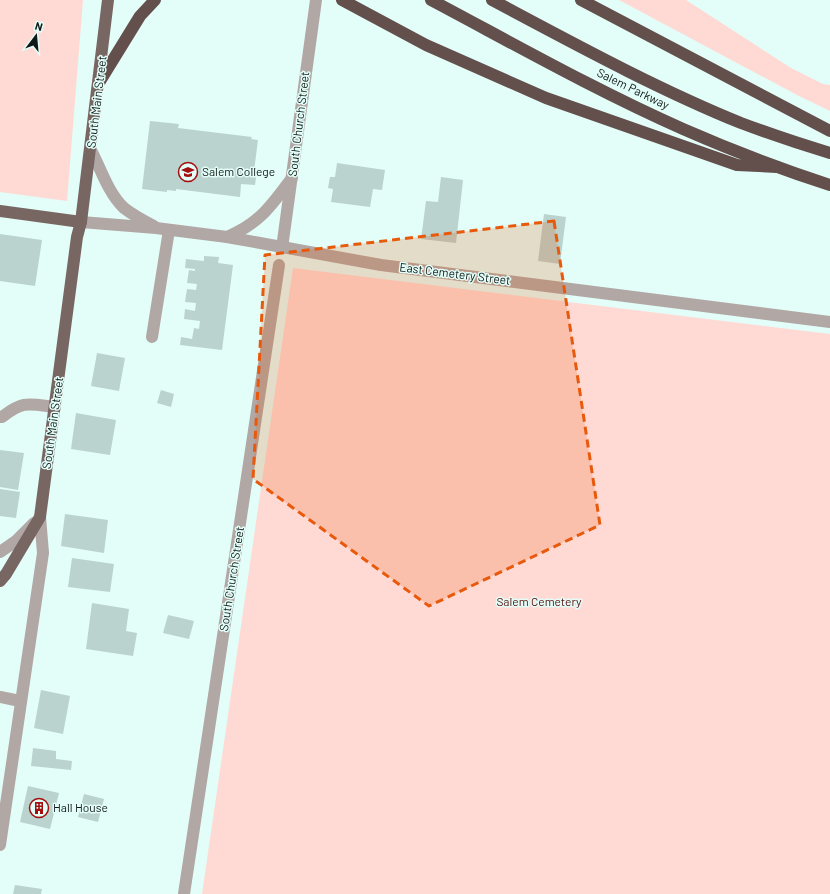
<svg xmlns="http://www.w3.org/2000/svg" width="830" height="894" viewBox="0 0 830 894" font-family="Barlow,sans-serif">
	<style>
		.green { fill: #ffdad5 }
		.building { fill: #bad3ce }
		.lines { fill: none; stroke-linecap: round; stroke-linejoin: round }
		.minor { stroke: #b1a7a5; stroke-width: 12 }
		.major { stroke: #786663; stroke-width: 12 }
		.highway { stroke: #634f4c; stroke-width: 12 }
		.marked { fill: #e8590c; fill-opacity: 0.2; stroke: #e8590c; stroke-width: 3; stroke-dasharray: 8 5; stroke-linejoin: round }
		.labels { text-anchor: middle; stroke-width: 3; stroke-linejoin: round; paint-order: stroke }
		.street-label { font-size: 12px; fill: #101917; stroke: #e3fdf8 }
		.poi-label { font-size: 12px; fill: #101917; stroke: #e3fdf8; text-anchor: start }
		.park-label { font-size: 12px; fill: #56100d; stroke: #e3fdf8 }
	</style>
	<rect width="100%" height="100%" fill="#e3fdf8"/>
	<g class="green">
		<polygon points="0,0 83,0 67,201 0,192"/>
		<polygon points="619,0 686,0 791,68 823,84 830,85 830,111 797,95"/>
		<polygon points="293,268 830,334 830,894 202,894"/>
	</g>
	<g class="building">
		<polygon points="150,121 179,124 178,128 252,137 251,139 258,140 254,171 257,171 255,185 241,184 240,197 176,189 176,191 167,190 167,192 142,189"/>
		<polygon points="337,163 385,170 382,190 373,189 370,207 331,202 333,189 328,188 330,177 335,177"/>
		<polygon points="441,177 463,180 456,243 421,239 426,201 438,202"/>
		<polygon points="544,214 566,217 560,264 538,261"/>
		<polygon points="0,234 42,240 35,286 0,281"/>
		<polygon points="204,256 219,257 218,263 233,265 222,350 180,345 181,337 192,339 194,328 199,329 200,321 184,319 185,309 195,311 196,303 185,302 187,289 196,290 197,284 187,283 189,270 195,271 195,269 185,268 186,259 204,261"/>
		<polygon points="97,353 125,358 119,391 91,386"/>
		<polygon points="161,390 174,394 171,407 157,403"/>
		<polygon points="76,413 116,420 110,455 71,449"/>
		<polygon points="0,450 24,453 18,490 0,487"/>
		<polygon points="0,489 20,492 16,518 0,516"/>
		<polygon points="65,514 108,520 104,553 61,546"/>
		<polygon points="72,558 114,564 110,592 68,587"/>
		<polygon points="92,603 129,609 126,631 137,633 133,656 86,649"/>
		<polygon points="168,615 194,621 189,639 163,633"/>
		<polygon points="41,690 70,696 63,734 34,728"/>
		<polygon points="33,748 56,751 56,759 72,761 71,770 31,766"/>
		<polygon points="28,786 59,793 50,829 20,822"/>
		<polygon points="84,794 104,799 98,822 78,817"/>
		<polygon points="15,885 42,889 41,894 13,894"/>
	</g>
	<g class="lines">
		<g class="minor">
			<path d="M91,150c10,19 17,43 33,58 9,7 20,13 30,18"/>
			<polyline points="81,222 156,228 227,237 381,265 830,322"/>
			<path d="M227,237c33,-14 44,-31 65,-59"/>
			<polyline points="282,248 316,0"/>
			<polyline points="152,337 169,230"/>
			<path d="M0,417h2c22,-17 27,-13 53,-10"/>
			<polyline points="0,552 16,541 34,523"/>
			<polyline points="0,697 20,701"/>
			<polyline points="0,845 43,553 40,517"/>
			<polyline points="184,894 279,265"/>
		</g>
		<g class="major">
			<polyline points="0,211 81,222"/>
			<polyline points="0,581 6,574 40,517 77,237 81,222 108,0"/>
		</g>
		<g class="highway">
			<polyline points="342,0 426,45 546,98 737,165 777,167"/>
			<path d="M431,0c83,44 166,91 252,129 48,21 97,40 147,56"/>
			<path d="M492,0c81,43 163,88 249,123 29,11 59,21 89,30"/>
			<polyline points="581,0 830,131"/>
			<polyline points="100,81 140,16 155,0"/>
		</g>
	</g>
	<path class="marked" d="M554,221l46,304 -171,81 -176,-127 12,-224z"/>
	<defs>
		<g id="university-ring" transform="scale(1)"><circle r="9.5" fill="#e3fdf8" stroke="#a40e0f" stroke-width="1.5"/><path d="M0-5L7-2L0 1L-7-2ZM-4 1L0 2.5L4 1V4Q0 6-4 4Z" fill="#a40e0f"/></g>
		<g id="building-ring" transform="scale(1)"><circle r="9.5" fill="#e3fdf8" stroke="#a40e0f" stroke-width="1.5"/><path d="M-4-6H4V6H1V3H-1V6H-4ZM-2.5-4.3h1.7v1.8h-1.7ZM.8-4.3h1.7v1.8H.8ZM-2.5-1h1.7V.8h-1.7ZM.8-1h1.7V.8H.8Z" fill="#a40e0f"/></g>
	</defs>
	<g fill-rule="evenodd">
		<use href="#university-ring" x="188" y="172"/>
		<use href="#building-ring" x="39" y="808"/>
	</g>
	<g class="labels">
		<g class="street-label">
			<text transform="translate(633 89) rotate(26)" y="4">Salem Parkway</text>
			<text transform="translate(97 102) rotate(-83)" y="4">South Main Street</text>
			<text transform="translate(299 124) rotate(-83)" y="4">South Church Street</text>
			<text transform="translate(455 274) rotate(7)" y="4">East Cemetery Street</text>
			<text transform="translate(53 423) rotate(-82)" y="4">South Main Street</text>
			<text transform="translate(232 579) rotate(-81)" y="4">South Church Street</text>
		</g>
		<g class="poi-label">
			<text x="202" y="176">Salem College</text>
			<text x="53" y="812">Hall House</text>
		</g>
		<g class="park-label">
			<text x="539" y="606">Salem Cemetery</text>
		</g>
	</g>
	<g transform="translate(36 36) rotate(16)" stroke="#e3fdf8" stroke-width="3" paint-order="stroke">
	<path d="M0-3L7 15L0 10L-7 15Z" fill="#101917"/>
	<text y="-6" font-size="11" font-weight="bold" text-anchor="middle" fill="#101917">N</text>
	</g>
</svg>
